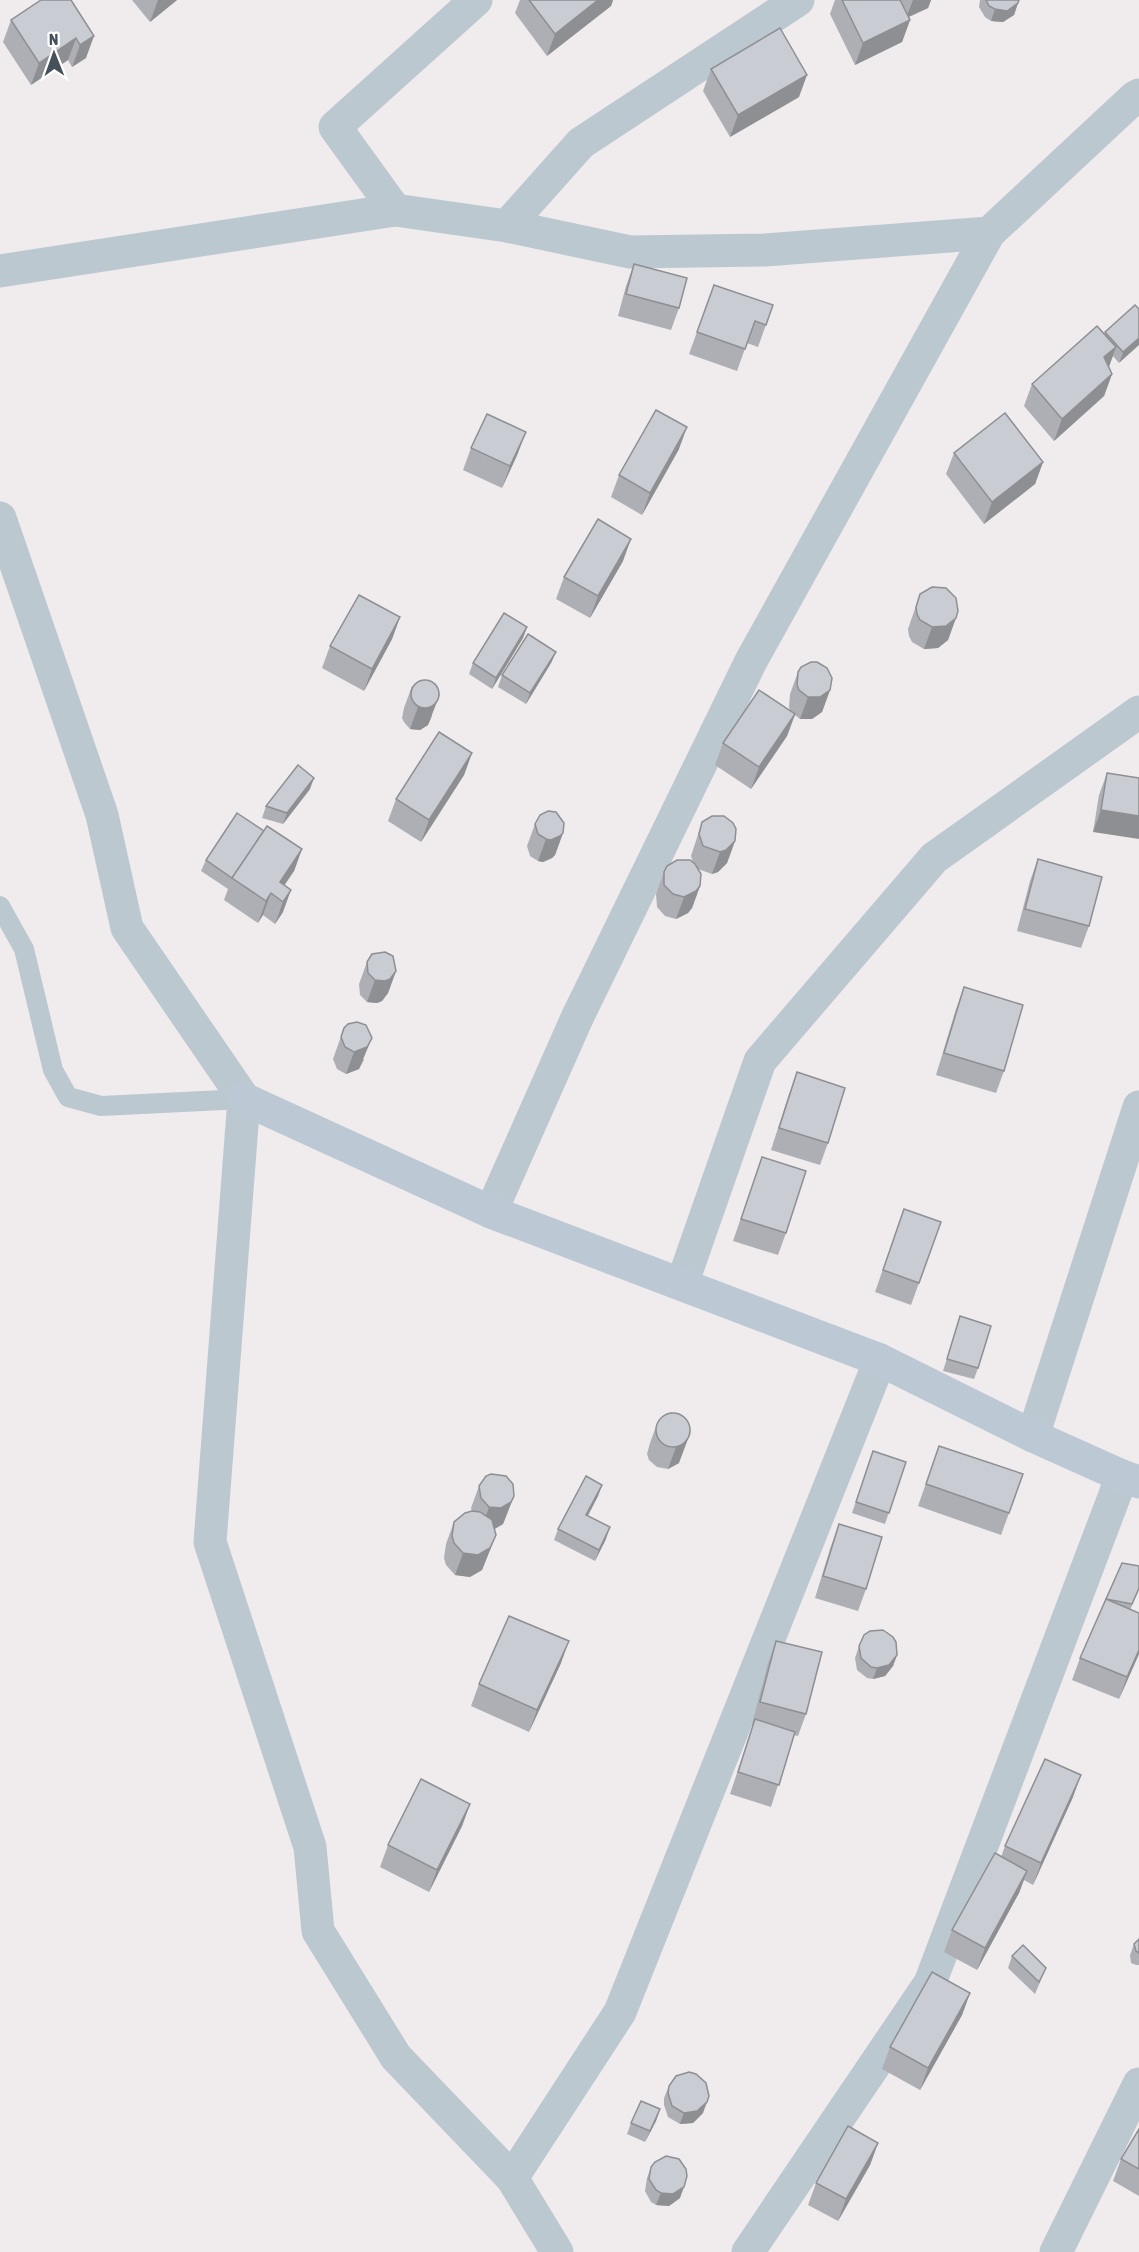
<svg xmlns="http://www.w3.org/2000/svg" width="1139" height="2252" viewBox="0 0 1139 2252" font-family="'Asap Condensed',sans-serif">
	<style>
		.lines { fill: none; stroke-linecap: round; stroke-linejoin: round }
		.lane { stroke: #bcc8d0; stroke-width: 20 }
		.street { stroke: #bcc8d0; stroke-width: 33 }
		.secondary { stroke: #bcc9d5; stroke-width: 33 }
		.wall { fill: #adafb5 }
		.shaded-wall { fill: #8d8f93 }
		.building { fill: #c9ccd2; stroke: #8d8f93; stroke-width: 1.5 }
	</style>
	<rect width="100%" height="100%" fill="#f0eced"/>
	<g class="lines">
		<polyline class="lane" points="0,906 24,949 53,1070 68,1097 101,1106 244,1099"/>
		<g class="street">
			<polyline points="395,210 335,127 476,0"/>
			<polyline points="507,226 581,143 798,0"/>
			<polyline points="0,271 395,210 507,226 630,252 765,250 989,233 1135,97 1139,95"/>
			<polyline points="0,518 102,815 127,928 244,1099 210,1542 310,1847 318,1931 396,2057 512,2178 557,2252"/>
			<polyline points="491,1212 577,1018 751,661 989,233"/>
			<polyline points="682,1284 760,1061 934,858 1139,712"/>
			<polyline points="1033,1436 1139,1107"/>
			<polyline points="512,2178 620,2012 880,1360"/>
			<polyline points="748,2252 930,1983 1122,1476"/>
			<polyline points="1056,2252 1139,2084"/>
		</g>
		<polyline class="secondary" points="244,1099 491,1212 880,1360 1033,1436 1122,1476 1139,1482"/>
	</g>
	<g class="wall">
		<polygon points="71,0 86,58 72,67 68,60 31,85 3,42 11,20"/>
		<polygon points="132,0 177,0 150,22"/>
		<polygon points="520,0 613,0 611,6 547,56 515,13"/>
		<polygon points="835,0 931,0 928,8 909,17 910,20 902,42 855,65 830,14"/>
		<polygon points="980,0 1019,0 1014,15 1003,22 991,21 985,17 979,7"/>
		<polygon points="711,69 799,97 730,137 703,91"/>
		<polygon points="634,264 679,308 671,330 618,316 626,286"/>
		<polygon points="714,285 773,305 758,347 747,343 737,371 689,354"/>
		<polygon points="1139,309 1119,363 1113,356 1109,367 1112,374 1104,396 1054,441 1024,406 1032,384 1105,334 1105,332"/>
		<polygon points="471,448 518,453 502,488 463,470"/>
		<polygon points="679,449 642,515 611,497 619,475"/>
		<polygon points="954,453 1043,462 1035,484 984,524 946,474"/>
		<polygon points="623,561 590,618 556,599 564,577"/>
		<polygon points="920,594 958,611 948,640 938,648 924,649 912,642 909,636 908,629"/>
		<polygon points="400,617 392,639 364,691 322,668 330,646"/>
		<polygon points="527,627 523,638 492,689 469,674 473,663"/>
		<polygon points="556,652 551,663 526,704 498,687 502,675"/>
		<polygon points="798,672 830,690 822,712 812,719 800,719 795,715 787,736 751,789 715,765 723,743 790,711 789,707 790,694"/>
		<polygon points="412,686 432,716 428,725 420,730 410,729 404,722 402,718 404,708"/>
		<polygon points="472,753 464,775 421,842 388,821 396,799"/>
		<polygon points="1107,773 1139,778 1093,832 1099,795"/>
		<polygon points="310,789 283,824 262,818 266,806"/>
		<polygon points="702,822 735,841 727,863 718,872 712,874 698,869 700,886 692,908 688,913 676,919 665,916 657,907 656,894 664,872 693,863 691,856"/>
		<polygon points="535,824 563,833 555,855 552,858 543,862 538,861 530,856 527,846"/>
		<polygon points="264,831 302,849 294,871 284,886 283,912 275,924 263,915 258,923 224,900 228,889 201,871 206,860"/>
		<polygon points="1038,859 1089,926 1081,948 1017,931 1030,881"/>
		<polygon points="367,962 396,971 388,993 382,1001 377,1003 367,1002 360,995 359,984"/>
		<polygon points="964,987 1004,1071 996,1093 936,1075 956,1009"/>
		<polygon points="344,1028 364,1060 359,1069 346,1074 337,1069 333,1059"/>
		<polygon points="797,1072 828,1143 820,1165 771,1150 789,1094"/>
		<polygon points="762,1157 786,1233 778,1255 733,1241"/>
		<polygon points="904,1209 941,1222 911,1305 875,1292"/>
		<polygon points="960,1316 978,1368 974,1379 943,1371"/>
		<polygon points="672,1412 679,1463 668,1469 657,1467 649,1460 647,1454 650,1443 658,1421"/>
		<polygon points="939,1446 1009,1513 1001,1535 918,1506"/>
		<polygon points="873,1451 906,1462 885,1524 852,1513"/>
		<polygon points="602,1485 598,1496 588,1516 606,1539 595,1561 554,1540 558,1529"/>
		<polygon points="479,1486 514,1496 503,1524 494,1529 496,1535 482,1570 470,1577 455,1575 446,1565 444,1558 446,1544 454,1522 472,1512 471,1508"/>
		<polygon points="839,1524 866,1589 858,1611 815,1598 831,1546"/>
		<polygon points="1139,1590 1130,1610 1139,1654 1119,1699 1072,1680 1080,1658 1106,1599"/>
		<polygon points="776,1641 806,1714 798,1736 794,1735 771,1807 730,1794 753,1725 752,1724 768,1663"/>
		<polygon points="859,1646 897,1655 893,1666 885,1676 873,1679 867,1678 857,1670 855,1658"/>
		<polygon points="561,1663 529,1732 471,1706 479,1684"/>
		<polygon points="1073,1797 1033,1885 1024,1880 1019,1893 977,1970 944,1952 952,1930 1001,1857 1005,1846"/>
		<polygon points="470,1804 462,1826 429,1892 380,1867 388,1845"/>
		<polygon points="1139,1939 1139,1965 1136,1965 1131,1963 1130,1955 1134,1944"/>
		<polygon points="1012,1956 1046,1968 1035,1994 1008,1968"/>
		<polygon points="970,1993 962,2015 920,2090 882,2069 890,2047"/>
		<polygon points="669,2086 703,2113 693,2123 680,2124 668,2117 664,2105 664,2098"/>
		<polygon points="660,2109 656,2121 645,2142 627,2134 631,2123"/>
		<polygon points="1139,2129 1139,2196 1113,2181 1121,2159"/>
		<polygon points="878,2143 870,2165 838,2221 808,2205 816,2183"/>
		<polygon points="651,2167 680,2198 669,2206 656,2205 651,2202 645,2191 647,2178"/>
	</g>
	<g class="shaded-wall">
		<polygon points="158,0 177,0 150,22"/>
		<polygon points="598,0 613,0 611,6 547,56 555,34"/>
		<polygon points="913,0 931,0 928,8 906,18"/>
		<polygon points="1018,3 1014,15 1003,22 991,21 995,9"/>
		<polygon points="910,20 902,42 855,65 863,43"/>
		<polygon points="94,36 86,58 72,67 80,45"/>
		<polygon points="76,38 68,60 31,85 39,63"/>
		<polygon points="807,75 799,97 730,137 738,115"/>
		<polygon points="1139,338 1139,345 1119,363 1123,352"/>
		<polygon points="1116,347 1108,369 1104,357"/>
		<polygon points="1112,374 1104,396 1054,441 1062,419"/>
		<polygon points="687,427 679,449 642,515 650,493"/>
		<polygon points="526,432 518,453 502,488 510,466"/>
		<polygon points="1043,462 1035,484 984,524 992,502"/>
		<polygon points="631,539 623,561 590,618 598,596"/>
		<polygon points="400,617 392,639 364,691 372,669"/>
		<polygon points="956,618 948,640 938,648 924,649 932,627"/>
		<polygon points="527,627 523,638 492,689 496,678"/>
		<polygon points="556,652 551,663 526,704 530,693"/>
		<polygon points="830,690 822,712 812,719 800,719 808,697"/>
		<polygon points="440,694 428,725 420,730 410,729 418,707"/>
		<polygon points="795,714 787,736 751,789 759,767"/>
		<polygon points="472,753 464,775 421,842 429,820"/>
		<polygon points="314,778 310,789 283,824 287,813"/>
		<polygon points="1101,810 1139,816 1139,839 1093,832"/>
		<polygon points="563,833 555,855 552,858 543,862 538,861 546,839"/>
		<polygon points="735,841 727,863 718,872 712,874 720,852"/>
		<polygon points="302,849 294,871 276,897 280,882"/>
		<polygon points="700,886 692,908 688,913 676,919 684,897"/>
		<polygon points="291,890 283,912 275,924 283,902"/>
		<polygon points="271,893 263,915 258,923 266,901"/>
		<polygon points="396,971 388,993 382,1001 377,1003 367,1002 375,980"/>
		<polygon points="372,1038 359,1069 346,1074 354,1052"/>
		<polygon points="691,1431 679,1463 668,1469 676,1447"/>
		<polygon points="602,1485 598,1496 582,1526 586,1515"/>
		<polygon points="514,1496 503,1524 493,1530 481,1529 489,1507"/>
		<polygon points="610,1527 606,1539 595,1561 599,1550"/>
		<polygon points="496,1535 482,1570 470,1577 455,1575 463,1553"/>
		<polygon points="569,1641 561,1663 529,1732 537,1710"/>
		<polygon points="1139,1650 1139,1654 1119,1699 1127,1677"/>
		<polygon points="897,1655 893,1666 885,1676 873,1679 877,1668"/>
		<polygon points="1081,1775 1073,1797 1033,1885 1041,1863"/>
		<polygon points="470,1804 462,1826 429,1892 437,1870"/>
		<polygon points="1027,1871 1019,1893 977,1970 985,1948"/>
		<polygon points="970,1993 962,2015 920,2090 928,2068"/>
		<polygon points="707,2102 703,2113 693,2123 680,2124 684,2113"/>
		<polygon points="660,2109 656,2121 645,2142"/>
		<polygon points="878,2143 870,2165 838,2221 846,2199"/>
		<polygon points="684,2187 680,2198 669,2206 656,2205 661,2193"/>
	</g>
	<g class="building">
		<polygon points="41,0 71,0 94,36 80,45 76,38 39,63 11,20"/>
		<polygon points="529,0 598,0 555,34"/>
		<polygon points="842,0 900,0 910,20 863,43"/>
		<polygon points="986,0 1019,0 1018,3 1007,11 995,9 989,6"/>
		<polygon points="780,28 807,75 738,115 711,69"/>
		<polygon points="634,264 687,278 679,308 626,294"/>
		<polygon points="714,285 773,305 766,325 755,321 745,349 697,332"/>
		<polygon points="1135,305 1139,309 1139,338 1123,352 1105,332"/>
		<polygon points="1097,326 1116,347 1104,357 1112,374 1062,419 1032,384"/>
		<polygon points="656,410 687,427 650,493 619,475"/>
		<polygon points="1005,413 1043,462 992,502 954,453"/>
		<polygon points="487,414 526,432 510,466 471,448"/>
		<polygon points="598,519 631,539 598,596 564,577"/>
		<polygon points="932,587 946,588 956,598 958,611 956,618 946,626 932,627 920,620 917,614 916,607 920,594"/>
		<polygon points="359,595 400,617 372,669 330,646"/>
		<polygon points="504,613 527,627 496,678 473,663"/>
		<polygon points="528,634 556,652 530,693 502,675"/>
		<polygon points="811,662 817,662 827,668 832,678 830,690 820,697 808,697 799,690 797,685 798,672 801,667"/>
		<circle cx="425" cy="694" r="14"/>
		<polygon points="759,690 795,714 759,767 723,743"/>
		<polygon points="439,732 472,753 429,820 396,799"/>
		<polygon points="298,765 314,778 287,813 266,806"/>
		<polygon points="1107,773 1139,778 1139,816 1101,810"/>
		<polygon points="548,811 556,812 564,823 563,833 560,836 551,840 546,839 538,834 535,824 540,815"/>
		<polygon points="237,813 264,831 232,878 206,860"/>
		<polygon points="712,816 724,816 733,823 736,829 735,841 726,850 720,852 703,846 699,834 702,822"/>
		<polygon points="267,826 302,849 280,882 291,890 283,902 271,893 266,901 232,878"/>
		<polygon points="1038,859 1102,877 1089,926 1025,909"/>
		<polygon points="677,860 690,860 695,864 701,874 700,886 696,891 684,897 673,894 664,885 664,872 667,866"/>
		<polygon points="385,952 393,956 396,971 390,979 385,981 375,980 368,973 367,962 372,954"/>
		<polygon points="964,987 1023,1005 1004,1071 944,1053"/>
		<polygon points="357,1022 366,1025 372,1038 367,1047 354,1052 345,1047 341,1037 344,1028 348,1024"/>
		<polygon points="797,1072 845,1088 828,1143 779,1128"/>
		<polygon points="762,1157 806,1171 786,1233 741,1219"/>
		<polygon points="904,1209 941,1222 919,1283 883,1270"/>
		<polygon points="960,1316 991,1326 978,1368 947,1359"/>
		<circle cx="673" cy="1430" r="17"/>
		<polygon points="939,1446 1023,1474 1009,1513 926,1484"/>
		<polygon points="873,1451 906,1462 889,1513 856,1502"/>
		<polygon points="491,1474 506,1476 513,1484 514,1496 511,1502 501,1508 489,1507 481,1498 479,1486 486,1476"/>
		<polygon points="586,1476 602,1485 586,1515 610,1527 599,1550 558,1529"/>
		<polygon points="472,1511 480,1512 492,1520 496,1535 490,1548 478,1555 463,1553 454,1543 452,1536 454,1522 465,1513"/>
		<polygon points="839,1524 882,1537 866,1589 823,1576"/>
		<polygon points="1122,1563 1139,1566 1139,1588 1132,1604 1106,1599"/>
		<polygon points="1106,1599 1139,1613 1139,1650 1127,1677 1080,1658"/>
		<polygon points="509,1616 569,1641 537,1710 479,1684"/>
		<polygon points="883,1630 893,1637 896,1642 897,1655 889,1665 877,1668 871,1667 861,1658 859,1646 864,1635 870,1631"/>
		<polygon points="776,1641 822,1652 806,1714 760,1702"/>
		<polygon points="755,1719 795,1732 779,1785 738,1772"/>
		<polygon points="1045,1759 1081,1775 1041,1863 1005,1846"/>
		<polygon points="421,1779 470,1804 437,1870 388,1845"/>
		<polygon points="995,1853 1027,1871 985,1948 952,1930"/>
		<polygon points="1139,1939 1139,1953 1136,1951 1134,1944"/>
		<polygon points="1023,1945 1046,1968 1039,1982 1012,1956"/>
		<polygon points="932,1972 970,1993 928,2068 890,2047"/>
		<polygon points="689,2072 696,2074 706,2083 709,2096 707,2102 697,2111 684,2113 672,2106 668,2093 669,2086 676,2076"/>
		<polygon points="641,2101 660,2109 650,2131 631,2123"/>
		<polygon points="848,2126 878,2143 846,2199 816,2183"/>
		<polygon points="1139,2129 1139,2169 1121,2159"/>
		<polygon points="666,2156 679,2159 686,2169 687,2176 684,2187 673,2194 661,2193 656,2190 649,2179 651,2167 655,2162"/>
	</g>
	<g transform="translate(54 54) rotate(359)" stroke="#ffffff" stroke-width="4.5" paint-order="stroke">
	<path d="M0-4.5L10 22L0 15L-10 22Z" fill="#44515b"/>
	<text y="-9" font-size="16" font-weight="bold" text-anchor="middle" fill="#44515b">N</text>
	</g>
</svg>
